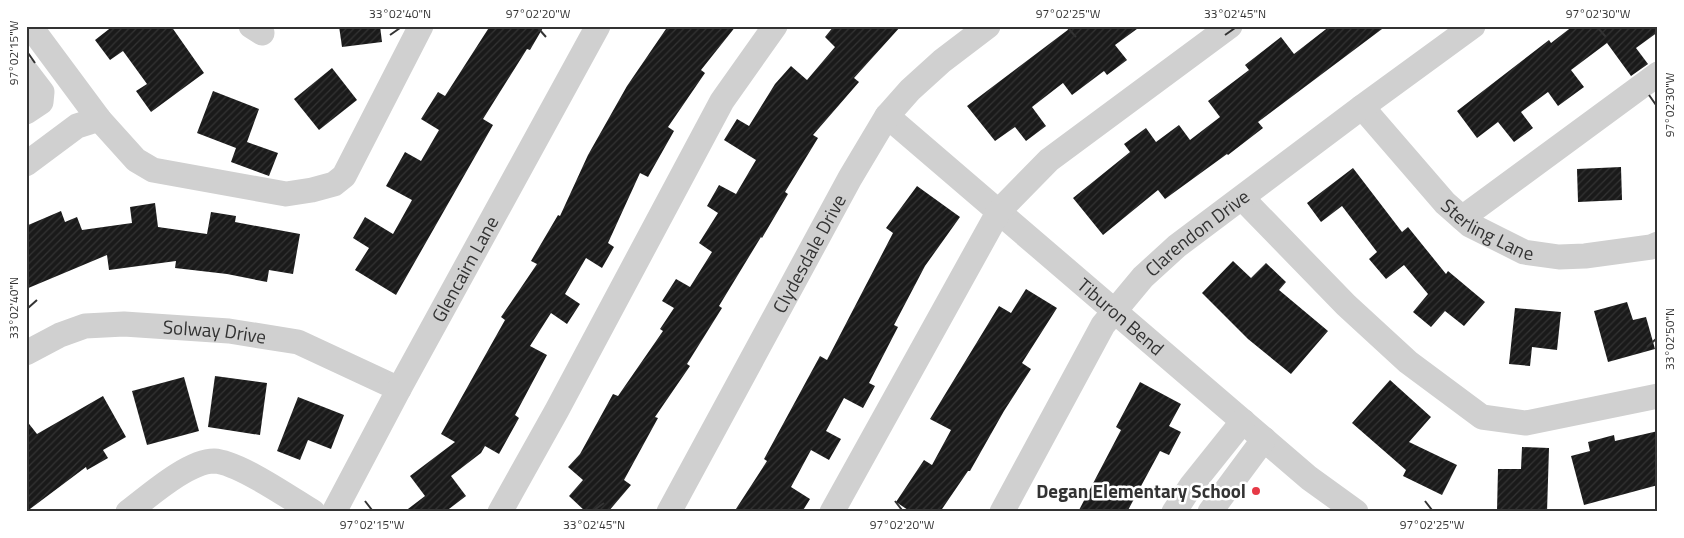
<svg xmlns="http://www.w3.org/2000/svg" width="1684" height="538" viewBox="0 0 1684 538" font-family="'Titillium Web',sans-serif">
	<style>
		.building { fill: url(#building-hatch) }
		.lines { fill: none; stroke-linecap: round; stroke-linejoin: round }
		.minor { stroke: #d0d0d0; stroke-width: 25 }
		.ticks { fill: none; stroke: #333; stroke-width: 2 }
		.poi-dot { fill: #e63946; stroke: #fff; stroke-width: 2 }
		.labels { text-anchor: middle; stroke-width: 5; stroke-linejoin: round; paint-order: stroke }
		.street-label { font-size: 19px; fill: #333; stroke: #fff }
		.poi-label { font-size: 19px; font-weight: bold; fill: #333; stroke: #fff; text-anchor: end }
		.neatline { fill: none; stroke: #333; stroke-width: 2 }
		.ticks-label { font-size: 12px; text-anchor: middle; fill: #333 }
	</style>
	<defs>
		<pattern id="building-hatch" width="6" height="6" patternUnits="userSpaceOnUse" patternTransform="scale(1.25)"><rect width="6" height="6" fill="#1a1a1a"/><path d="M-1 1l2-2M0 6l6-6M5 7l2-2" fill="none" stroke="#333"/></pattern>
	</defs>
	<rect width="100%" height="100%" fill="#fff"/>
	<g class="building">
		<polygon points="113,26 171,26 204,73 151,112 136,91 147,84 123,51 110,60 95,40"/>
		<polygon points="339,26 380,26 382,42 342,47"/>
		<polygon points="490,26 544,26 530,50 527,49 483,119 493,125 396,295 355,270 369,248 353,238 365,217 393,234 412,200 386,186 405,152 421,161 439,130 421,119 438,92 445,96"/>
		<polygon points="668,26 736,26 701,70 705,73 668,127 674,131 648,177 640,173 608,243 614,247 602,268 586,258 565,294 580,304 567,324 551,313 530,346 547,355 515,415 519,418 499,454 485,446 481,453 451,476 466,496 445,512 404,512 425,496 410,476 455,442 441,434 505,320 501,317 537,264 531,261 558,215 560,216 588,155 627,86"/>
		<polygon points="834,26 901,26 854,78 859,82 813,135 818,138 785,192 788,194 762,238 761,237 719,306 722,308 687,364 690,366 655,417 658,418 624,480 631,485 608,512 586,512 569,496 583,480 568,467 580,454 613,394 618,396 663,331 660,329 674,308 662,301 676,279 690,287 712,252 699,243 718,213 707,206 719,185 736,194 756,160 724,140 737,119 749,126 775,84 791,66 807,80 835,47 825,37"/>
		<polygon points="1073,26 1141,26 1115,45 1127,60 1107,75 1104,71 1072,95 1063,83 1032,107 1046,126 1026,141 1015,127 995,141 967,106"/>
		<polygon points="1330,26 1386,26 1258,122 1263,128 1228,155 1227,154 1165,199 1158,190 1103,235 1073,198 1130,152 1124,144 1146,128 1156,142 1179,125 1190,140 1220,117 1208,101 1249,70 1245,65 1281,37 1294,54"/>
		<polygon points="1573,26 1658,26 1658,32 1636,48 1648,64 1631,76 1607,43 1571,70 1584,87 1558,106 1548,92 1521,112 1533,128 1514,142 1498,122 1477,138 1457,111 1549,40 1551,43"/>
		<polygon points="332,68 357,100 319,130 294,99"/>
		<polygon points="213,91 259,109 247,142 278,153 269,176 231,162 236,148 197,133"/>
		<polygon points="1621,167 1622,200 1578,202 1577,169"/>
		<polygon points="1353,168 1402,232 1408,227 1446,274 1448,271 1485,302 1464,326 1445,311 1431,327 1413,312 1428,294 1404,265 1386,279 1369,259 1377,252 1342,206 1321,222 1307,203"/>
		<polygon points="917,186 960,217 925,266 894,325 898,327 869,383 875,386 863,408 844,398 826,431 841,439 829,460 811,450 791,487 810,499 802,512 734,512 767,461 764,459 820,356 827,360 893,233 886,228"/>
		<polygon points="155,203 158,227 207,234 211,212 236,216 235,222 300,234 293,274 269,270 267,282 227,274 175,268 176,261 109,270 107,255 26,289 26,226 61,211 65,222 77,217 82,230 132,223 130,207"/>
		<polygon points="1233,261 1251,278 1266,263 1286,282 1279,290 1328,331 1291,374 1248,339 1202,293"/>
		<polygon points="1026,289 1057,308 1022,363 1031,369 1004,411 970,471 968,471 940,512 911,512 896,502 924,460 932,465 951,430 930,419 999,306 1011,313"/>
		<polygon points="1627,302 1633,320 1646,317 1655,349 1608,362 1594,311"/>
		<polygon points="1515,308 1561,312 1557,350 1532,347 1530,366 1509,364"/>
		<polygon points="215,376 267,383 260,435 208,427"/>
		<polygon points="184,377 199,431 147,445 132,391"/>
		<polygon points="1390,380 1431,417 1409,442 1457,465 1442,495 1403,476 1406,470 1352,423"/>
		<polygon points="1140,382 1181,404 1169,426 1181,432 1169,455 1160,451 1127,512 1078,512 1121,430 1116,427"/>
		<polygon points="103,396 126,437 103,450 108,458 87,470 86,467 26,512 26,420 37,434"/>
		<polygon points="298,397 344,415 331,449 308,440 300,460 277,451"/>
		<polygon points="1658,431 1658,485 1584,505 1571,456 1590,451 1588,442 1614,435 1615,441"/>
		<polygon points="1522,447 1549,448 1547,512 1497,511 1498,469 1521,469"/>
	</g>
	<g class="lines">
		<g class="minor">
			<polyline points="30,26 99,119 136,160 153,170 286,194 312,190 334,184 344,176 421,26"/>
			<polyline points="251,26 262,33"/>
			<polyline points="26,71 42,92 41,102 26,112"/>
			<path id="s1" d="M1362,107l83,96 25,22 54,27 35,5 26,-1 66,-9 7,-3"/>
			<path id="s2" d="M887,116l422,362 47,34"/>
			<polyline points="26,164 77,126 99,119"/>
			<polyline points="1242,198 1346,305 1408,362 1482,417 1526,423 1658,396"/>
			<polyline points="1462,218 1658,74"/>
			<path id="s3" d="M26,353l34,-18 25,-9 39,-2 105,7 69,11 101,47"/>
			<path d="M128,512c20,-15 60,-51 86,-51 24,1 76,37 99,51"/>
			<path id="s4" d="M334,512l65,-123 199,-363"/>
			<polyline points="500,512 557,410 722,101 775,26"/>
			<path id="s5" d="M669,512l181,-334 37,-62 23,-26 32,-29 46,-35"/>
			<polyline points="832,512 999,211 1049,160 1230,26"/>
			<path id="s6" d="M1002,512l101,-187 40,-48 34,-31 185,-139 111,-81"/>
			<polyline points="1174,512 1191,486 1243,421"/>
			<polyline points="1210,512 1264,439"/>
		</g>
	</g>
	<path class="ticks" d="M538,28l8,9M1068,28l8,9M1598,28l8,9M390,35l10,-7M1225,35l10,-7M28,53l7,10M1649,95l7,10M28,308l9,-8M1647,347l9,-8M365,501l7,9M895,501l7,9M1425,501l7,9M594,510l10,-7"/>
	<circle class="poi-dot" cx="1256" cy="491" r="5"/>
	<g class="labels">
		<g class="street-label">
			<text dy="7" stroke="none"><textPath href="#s1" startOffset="178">Sterling Lane</textPath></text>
			<text dy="7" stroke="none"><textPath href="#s6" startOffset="345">Clarendon Drive</textPath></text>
			<text dy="7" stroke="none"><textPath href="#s5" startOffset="294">Clydesdale Drive</textPath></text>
			<text dy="7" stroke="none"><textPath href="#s4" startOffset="276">Glencairn Lane</textPath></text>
			<text dy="7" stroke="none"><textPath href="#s2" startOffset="308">Tiburon Bend</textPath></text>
			<text dy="7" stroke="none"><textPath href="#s3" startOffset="195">Solway Drive</textPath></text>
		</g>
		<g class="poi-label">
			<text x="1246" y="498">Degan Elementary School</text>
		</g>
	</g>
	<rect width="1684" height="538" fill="none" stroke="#ffffff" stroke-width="55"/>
	<rect x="28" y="28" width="1628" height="482" class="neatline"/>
	<g class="ticks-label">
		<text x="400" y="18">33°02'40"N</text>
		<text x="538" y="18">97°02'20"W</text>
		<text x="1068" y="18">97°02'25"W</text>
		<text x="1235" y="18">33°02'45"N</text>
		<text x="1598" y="18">97°02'30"W</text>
		<text transform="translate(14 53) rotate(-90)" y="4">97°02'15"W</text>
		<text transform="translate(1670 105) rotate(-90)" y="4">97°02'30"W</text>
		<text transform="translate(14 308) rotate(-90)" y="4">33°02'40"N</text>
		<text transform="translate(1670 339) rotate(-90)" y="4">33°02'50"N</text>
		<text x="372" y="529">97°02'15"W</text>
		<text x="594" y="529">33°02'45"N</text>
		<text x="902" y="529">97°02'20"W</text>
		<text x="1432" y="529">97°02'25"W</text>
	</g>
</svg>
